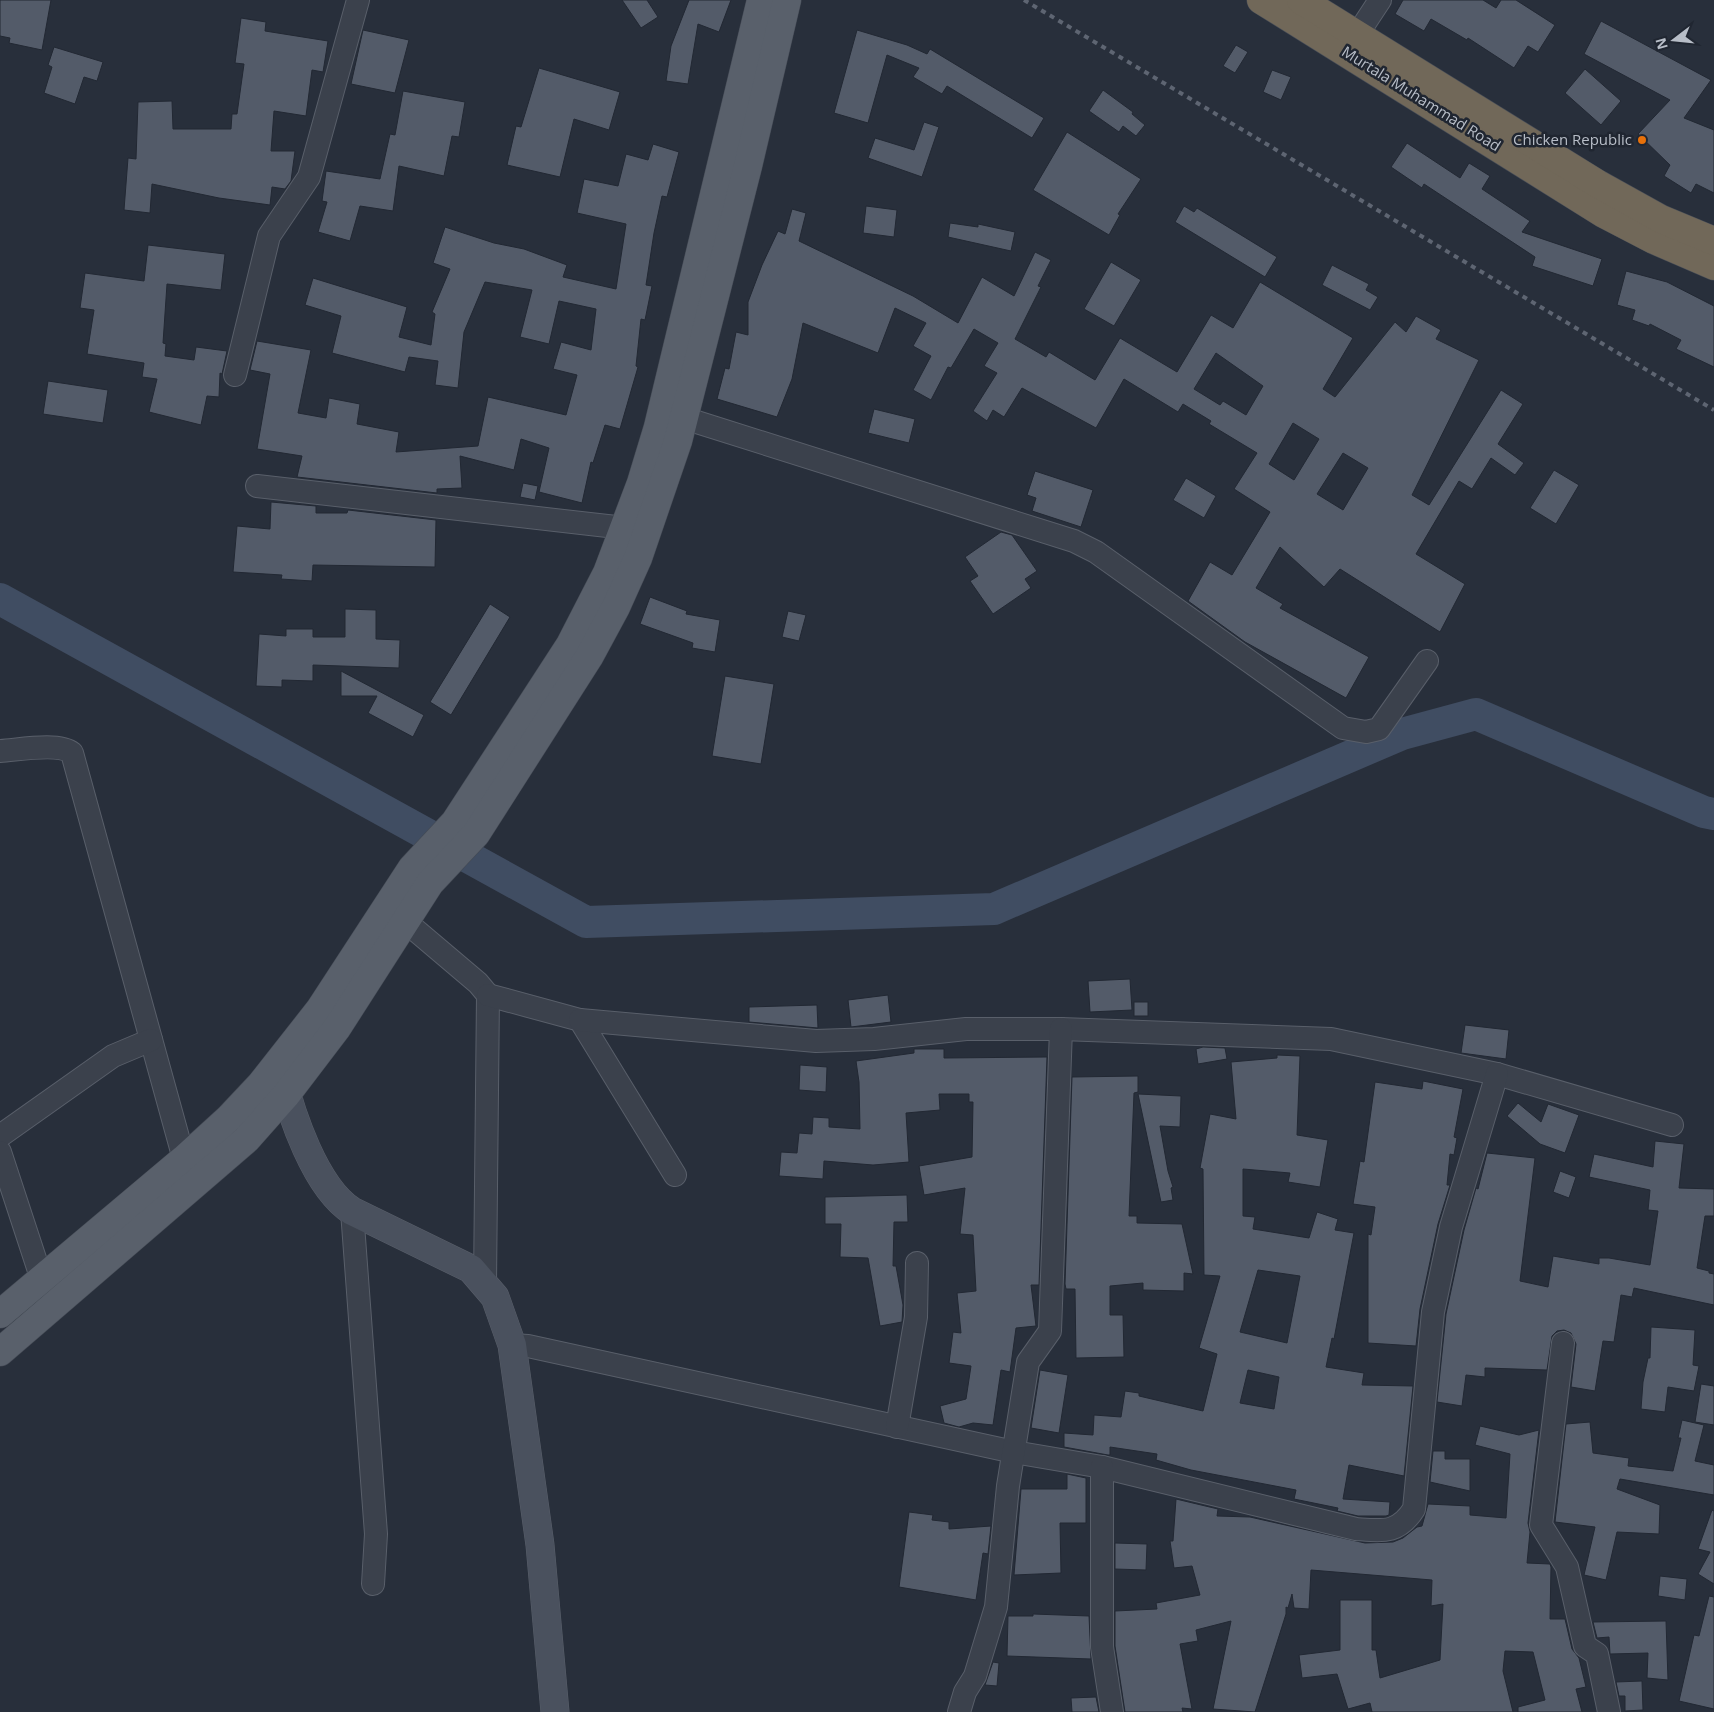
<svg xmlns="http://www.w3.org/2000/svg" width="1714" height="1712" viewBox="0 0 1714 1712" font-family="'Open Sans',sans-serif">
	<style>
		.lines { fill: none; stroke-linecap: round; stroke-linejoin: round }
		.river { stroke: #404d62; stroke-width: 32 }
		.building { fill: #535b69; stroke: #222833; fill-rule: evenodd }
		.street-casing { stroke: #595f6a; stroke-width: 24 }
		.secondary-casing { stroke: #595f6a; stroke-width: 29 }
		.primary-casing { stroke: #444a55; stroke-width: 29 }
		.highway-casing { stroke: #464c57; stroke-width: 29 }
		.street { stroke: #3b414c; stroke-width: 22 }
		.secondary { stroke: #4a515e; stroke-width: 28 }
		.primary { stroke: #59606b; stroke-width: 28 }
		.highway { stroke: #716859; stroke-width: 28 }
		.rail { stroke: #5e6572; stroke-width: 4; stroke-dasharray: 5 5; stroke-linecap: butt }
		.food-dot { fill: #e8710a; stroke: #202631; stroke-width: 2 }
		.labels { text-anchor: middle; stroke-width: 5; stroke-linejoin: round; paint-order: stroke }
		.street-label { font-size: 15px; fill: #b7bdc7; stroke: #202631 }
		.poi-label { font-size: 15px; fill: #b7bdc7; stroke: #202631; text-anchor: end }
	</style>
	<rect width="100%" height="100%" fill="#282f3b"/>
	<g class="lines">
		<polyline class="river" points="0,599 586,922 994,909 1402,734 1476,714 1704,812 1714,814"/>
	</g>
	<g class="building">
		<polygon points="0,0 51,0 42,50 9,43 10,38 0,36"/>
		<polygon points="622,0 647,0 658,17 641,28"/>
		<polygon points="689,0 731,0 719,32 698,24 688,84 666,81 671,46"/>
		<polygon points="1403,0 1483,0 1496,8 1501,0 1516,0 1555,25 1538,52 1528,46 1514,68 1468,38 1467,40 1431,19 1424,31 1395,14"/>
		<polygon points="241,18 266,22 265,31 328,41 323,72 312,70 306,116 274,111 271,151 295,151 291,181 285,189 272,187 270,205 219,198 152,184 150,213 124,210 128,158 136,159 138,102 172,101 173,129 231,129 232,114 237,114 244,64 235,63"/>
		<polygon points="1601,21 1711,80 1684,118 1714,130 1714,193 1696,184 1691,193 1664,176 1670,165 1638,134 1670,100 1584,54"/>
		<polygon points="363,30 409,40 395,93 351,84"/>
		<polygon points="857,30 907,45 927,54 930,49 1044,118 1032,138 947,86 942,94 913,77 919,68 887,55 868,123 834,113"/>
		<polygon points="1236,45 1248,52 1235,73 1223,66"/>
		<polygon points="54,47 103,62 97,81 84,77 75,104 44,93 52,67 48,65"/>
		<polygon points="539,68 620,92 609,130 574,119 560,177 507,165 516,126 521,127"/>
		<polygon points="1585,69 1621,101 1601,125 1565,93"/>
		<polygon points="1272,70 1291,77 1281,100 1263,92"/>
		<polygon points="1103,90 1133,112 1132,114 1145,125 1136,136 1123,126 1119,132 1089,111"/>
		<polygon points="403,91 465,102 459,137 452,136 444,176 399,166 393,211 360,206 350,241 318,232 327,202 322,201 326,171 380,179 390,134 395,135"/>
		<polygon points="924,122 939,127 922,177 868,158 875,138 914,150"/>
		<polygon points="1067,132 1141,179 1118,214 1120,215 1109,235 1033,190"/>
		<polygon points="1407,143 1460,178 1469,163 1490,176 1482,189 1530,221 1522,232 1602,259 1593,286 1532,266 1535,257 1424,184 1422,188 1391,167"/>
		<polygon points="653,144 679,152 667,197 662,196 654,233 646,285 652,286 645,320 641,319 636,366 638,367 620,429 605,425 593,463 591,462 582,503 539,492 549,448 521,439 514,470 460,456 462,488 437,489 437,493 297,477 302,456 257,449 270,374 250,370 257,341 311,350 298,413 326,418 329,398 360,404 357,424 399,432 396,452 478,446 488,397 566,415 577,375 553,369 561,342 591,350 596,309 559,301 549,344 520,337 532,290 485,282 464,332 458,388 435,385 438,361 409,357 405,372 332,353 341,316 305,305 313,278 407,307 399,337 431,345 435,314 432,312 450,269 433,263 445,227 494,243 524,249 567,265 563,277 616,289 626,224 577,213 584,179 618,186 626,154 648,160"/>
		<polygon points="866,206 897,210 894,237 863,233"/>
		<polygon points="1184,206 1194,212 1197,208 1277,257 1265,277 1175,222"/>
		<path d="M792,209l14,4 -7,28 114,55 45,27 24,-46 32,19 21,-44 16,8 -13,26 3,1 -26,52 31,18 3,-5 46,28 25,-42 57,34 34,-57 22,13 27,-46 93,56 -30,51 12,8 60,-75 11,10 10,-16 25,14 -5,9 43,21 -67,135 17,10 72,-115 22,14 -25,40 26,19 -9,12 -24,-17 -19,31 -13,-8 -43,73 49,30 -25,48 -100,-63 -16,18 -44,-40 -24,41 27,16 -3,4 89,49 -23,41 -101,-56 -57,-41 22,-39 22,13 38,-63 -36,-23 23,-36 -48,-29 2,-3 -28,-17 -5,8 -54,-33 -28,49 -74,-40 -18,29 -11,-7 -6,11 -14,-10 24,-38 -13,-7 14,-23 -24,-14 -23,39 -3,-1 -17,33 -18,-10 18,-34 -18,-10 13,-23 -31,-15 -17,45 -75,-30 -11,56 -15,38 -60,-18 8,-31 4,1 7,-37 12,3v-33l14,-37 16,-34 7,3zM1216,353l47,33 -17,29 -23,-14 -3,4 -26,-16zM1293,423l26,16 -25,41 -25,-16zM1343,453l25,15 -25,42 -26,-16z"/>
		<polygon points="950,223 978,227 978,224 1015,232 1011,251 948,237"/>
		<polygon points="148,245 225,254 221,290 167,284 163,343 166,344 165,356 194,360 196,347 227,351 222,374 220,373 219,397 207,396 201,425 149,412 157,379 142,377 144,363 87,354 94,310 80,308 85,273 144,281"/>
		<polygon points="1111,262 1141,280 1114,326 1084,309"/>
		<polygon points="1332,265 1369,284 1366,290 1378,297 1370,310 1322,285"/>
		<polygon points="1626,271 1667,282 1714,306 1714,367 1676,349 1681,340 1650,324 1649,326 1632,320 1635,310 1617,305"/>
		<polygon points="48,381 108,390 103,423 43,414"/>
		<polygon points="874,409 915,419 909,443 868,433"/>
		<polygon points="1554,470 1579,485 1556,524 1530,508"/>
		<polygon points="1035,471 1093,490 1081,527 1032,511 1036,498 1027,495"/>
		<polygon points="1186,478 1216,496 1204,518 1173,500"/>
		<polygon points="523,483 538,486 535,500 520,497"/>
		<polygon points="271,502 316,506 316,513 347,513 348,510 436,520 435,567 313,565 312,581 281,579 282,575 233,572 237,526 270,529"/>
		<polygon points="1001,532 1012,535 1037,571 1025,579 1031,588 993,614 970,581 978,576 965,557"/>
		<polygon points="650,597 687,611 686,614 720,620 715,652 692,648 693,643 640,624"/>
		<polygon points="490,604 510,617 451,715 430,702"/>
		<polygon points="345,609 376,610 376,639 400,640 399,668 313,665 313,681 282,680 282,687 256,686 259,634 286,636 286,629 313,629 313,637 345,637"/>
		<polygon points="788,611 806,615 799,641 782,637"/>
		<polygon points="341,671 424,715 413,737 368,713 377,696 341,696"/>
		<polygon points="725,676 774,684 761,764 712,756"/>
		<polygon points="1130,979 1132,1010 1090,1012 1088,981"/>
		<polygon points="888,995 891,1022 851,1027 848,1000"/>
		<rect x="1134" y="1002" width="14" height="14"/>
		<polygon points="817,1005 818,1028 749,1022 749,1007"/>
		<polygon points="1465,1025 1509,1030 1506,1059 1461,1053"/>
		<polygon points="1203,1047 1225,1048 1227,1059 1198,1064 1196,1049"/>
		<polygon points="914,1049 944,1049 944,1058 1047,1057 1039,1285 1031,1285 1036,1326 1016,1328 1010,1372 1001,1370 993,1425 973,1423 959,1427 944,1423 940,1406 966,1399 971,1366 949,1363 953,1332 961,1333 957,1293 976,1291 973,1235 960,1234 965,1188 924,1195 919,1166 972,1157 973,1102 969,1102 969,1094 939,1094 940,1110 906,1113 909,1162 873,1165 824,1161 823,1179 779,1176 781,1152 797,1153 799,1133 812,1134 813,1117 829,1118 829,1127 860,1129 859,1082 856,1061 914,1053"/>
		<path d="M1277,1055l23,1 -3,79 31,5 -8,47 -32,-5 2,-9 -47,-4v47l12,1 -2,12 56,9 8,-26 21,7 -3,11 19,3 -20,106 -2,-1 -6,29 38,6 -2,12 51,1 -9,90 -55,-11 -6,34 47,3 -1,13 -3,1h-28l-21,-5 1,-3 -44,-9 2,-9 -105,-20 -35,-10 1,-6 -47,-7v8h-2l-44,-8v-14l29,2 1,-20 27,2 4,-26 14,2v3l64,15 14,-57 -18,-6 21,-72 -16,-1 -1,-106 -3,-1 10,-54 26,5 -5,-57 46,-4zM1258,1270l42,6 -13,67 -47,-11zM1248,1370l31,7 -5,32 -34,-6z"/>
		<polygon points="800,1065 827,1067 826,1092 799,1090"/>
		<polygon points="1138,1076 1138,1092 1134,1093 1129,1216 1137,1216 1137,1223 1182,1224 1193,1274 1184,1273 1184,1291 1143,1290 1143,1283 1110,1286 1110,1315 1123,1315 1124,1357 1076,1358 1075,1289 1066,1289 1065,1284 1072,1077"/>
		<polygon points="1423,1081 1463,1089 1454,1137 1457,1138 1454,1155 1450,1154 1447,1185 1450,1185 1438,1224 1420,1309 1416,1346 1368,1343 1368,1234 1371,1235 1375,1207 1353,1204 1360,1161 1364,1162 1375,1082 1422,1089"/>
		<polygon points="1138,1094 1181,1096 1180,1127 1160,1126 1168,1171 1173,1187 1171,1188 1173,1200 1161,1202"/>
		<polygon points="1518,1103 1541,1122 1548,1104 1579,1115 1565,1153 1540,1144 1507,1116"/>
		<polygon points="1655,1141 1684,1144 1679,1188 1714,1189 1714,1216 1705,1216 1697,1268 1709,1271 1709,1273 1714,1274 1714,1305 1634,1288 1632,1297 1621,1295 1614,1342 1603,1341 1595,1391 1571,1387 1576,1344 1571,1333 1564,1330 1557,1331 1552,1336 1547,1370 1485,1368 1485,1377 1466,1375 1462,1406 1437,1402 1446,1314 1464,1230 1476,1188 1478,1189 1487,1153 1535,1158 1520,1281 1548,1287 1553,1256 1599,1264 1599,1258 1609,1258 1650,1265 1658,1211 1648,1210 1650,1190 1589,1177 1594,1154 1653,1167"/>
		<polygon points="1560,1171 1576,1177 1569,1198 1553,1192"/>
		<polygon points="907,1195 908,1222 894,1222 893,1266 896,1266 903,1305 902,1322 880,1326 868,1258 840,1257 841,1224 825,1224 825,1197"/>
		<polygon points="1651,1327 1695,1330 1693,1365 1699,1366 1694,1391 1668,1387 1665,1412 1641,1409 1643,1382 1648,1358 1650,1358"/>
		<polygon points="1040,1370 1068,1375 1059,1433 1031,1428"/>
		<polygon points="1701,1384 1714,1386 1714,1425 1695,1422"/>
		<polygon points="1682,1420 1704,1425 1695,1461 1714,1465 1714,1495 1620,1479 1617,1489 1660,1505 1659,1534 1617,1532 1606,1580 1584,1575 1595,1527 1555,1522 1566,1424 1590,1422 1593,1453 1629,1458 1628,1466 1673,1471 1681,1438 1678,1438"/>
		<polygon points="1480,1426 1519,1435 1539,1430 1528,1523 1530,1532 1527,1563 1550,1564 1551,1567 1550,1619 1565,1619 1572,1649 1579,1658 1586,1687 1576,1689 1582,1712 1518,1712 1518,1707 1545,1700 1533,1652 1505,1651 1503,1671 1513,1712 1372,1712 1370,1703 1348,1709 1337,1674 1302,1678 1299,1655 1340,1650 1340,1600 1372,1600 1372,1650 1376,1650 1380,1678 1440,1660 1443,1604 1431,1606 1432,1580 1311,1570 1309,1609 1294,1608 1292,1594 1288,1608 1286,1607 1286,1614 1255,1712 1213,1709 1231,1621 1196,1630 1198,1641 1180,1644 1192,1709 1182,1708 1183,1712 1125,1712 1115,1646 1115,1611 1157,1609 1156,1603 1200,1595 1192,1566 1174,1568 1170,1541 1173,1541 1176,1499 1218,1509 1217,1516 1250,1517 1365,1543 1393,1542 1403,1538 1417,1527 1422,1526 1428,1504 1470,1506 1470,1515 1506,1518 1510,1454 1475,1445"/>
		<polygon points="1433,1451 1445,1451 1445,1459 1470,1459 1470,1491 1430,1482"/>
		<polygon points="1067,1474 1086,1478 1086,1523 1060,1523 1061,1573 1014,1575 1021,1489 1067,1489"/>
		<polygon points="1712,1510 1714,1511 1714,1584 1698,1574 1710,1552 1698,1549"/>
		<polygon points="909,1512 933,1515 932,1520 949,1522 949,1529 991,1526 988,1554 983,1553 976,1600 899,1587"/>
		<polygon points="1115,1543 1147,1544 1146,1570 1115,1569"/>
		<polygon points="1660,1576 1687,1579 1685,1600 1658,1596"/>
		<polygon points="1709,1596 1714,1597 1714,1709 1679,1701 1694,1635 1699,1636"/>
		<polygon points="1033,1614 1089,1616 1091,1659 1007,1656 1008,1616 1033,1616"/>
		<polygon points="1666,1621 1668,1680 1647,1678 1648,1653 1610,1654 1609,1637 1597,1638 1593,1622"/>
		<polygon points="993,1662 999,1663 997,1686 985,1685"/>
		<polygon points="1642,1681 1643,1710 1625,1711 1625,1696 1619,1696 1616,1682"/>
		<polygon points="1096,1697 1099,1712 1072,1712 1071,1698"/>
	</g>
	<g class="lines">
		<g class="street-casing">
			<g id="street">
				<polyline points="1357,35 1380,0"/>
				<polyline points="235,375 269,236 309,177 358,0"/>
				<polyline points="684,418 1074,541 1096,552 1343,728 1366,732 1379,729 1427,661"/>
				<polyline points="257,486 625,528"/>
				<path d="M0,751c18,-1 59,-9 72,2l112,406"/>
				<polyline points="406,922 478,983 488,995 485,1283"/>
				<polyline points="488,995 580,1020 675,1175"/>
				<polyline points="580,1020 816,1041 874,1039 966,1029 1061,1029 1331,1039 1497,1074 1672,1125"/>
				<polyline points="0,1136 113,1056 151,1040"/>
				<polyline points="0,1152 42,1280"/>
				<polyline points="352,1211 376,1534 373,1584"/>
				<polyline points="1563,1343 1541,1525 1567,1567 1585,1646 1597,1654 1609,1712"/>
				<path d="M512,1345l16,1 486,106 88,15 254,62c27,2 42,5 58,-20l19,-197 18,-85 46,-153"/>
				<polyline points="897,1427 916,1317 917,1263"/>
				<polyline points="1102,1467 1102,1647 1112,1712"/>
				<polyline points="959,1712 965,1692 975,1676 996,1607 1008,1486 1028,1362 1050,1331 1061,1029"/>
			</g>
		</g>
		<g class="secondary-casing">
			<path id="secondary" d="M281,1073c10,41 34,114 71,138l119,58 24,28 17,48 28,200 15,167"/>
		</g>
		<g class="primary-casing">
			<g id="primary">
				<polyline points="0,1314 184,1159 229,1118 261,1084 320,1009 412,868 455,822 570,645 607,573 641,483 658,427 761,0"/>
				<polyline points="0,1352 247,1139 286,1095 337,1028 430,883 476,834 589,657 616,607 638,558 678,441 748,166 787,0"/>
			</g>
		</g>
		<g class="highway-casing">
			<g id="highway">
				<polyline points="1261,0 1604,214 1654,240 1714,266"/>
				<polyline points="1301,0 1598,184 1661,219 1714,241"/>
			</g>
		</g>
		<use href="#street" class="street"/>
		<use href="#secondary" class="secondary"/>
		<use href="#primary" class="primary"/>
		<use href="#highway" class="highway"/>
		<polyline class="rail" points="1024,0 1714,410"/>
	</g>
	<circle class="food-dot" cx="1642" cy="140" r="5"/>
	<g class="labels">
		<g class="street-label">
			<text transform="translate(1421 99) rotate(32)" y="5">Murtala Muhammad Road</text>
		</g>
		<g class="poi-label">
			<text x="1632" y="145">Chicken Republic</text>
		</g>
	</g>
	<g transform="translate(1674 40) rotate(254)" stroke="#202631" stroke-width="4" paint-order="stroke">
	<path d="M0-4L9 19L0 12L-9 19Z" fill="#b7bdc7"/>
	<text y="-8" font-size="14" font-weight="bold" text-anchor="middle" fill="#b7bdc7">N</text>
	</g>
</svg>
